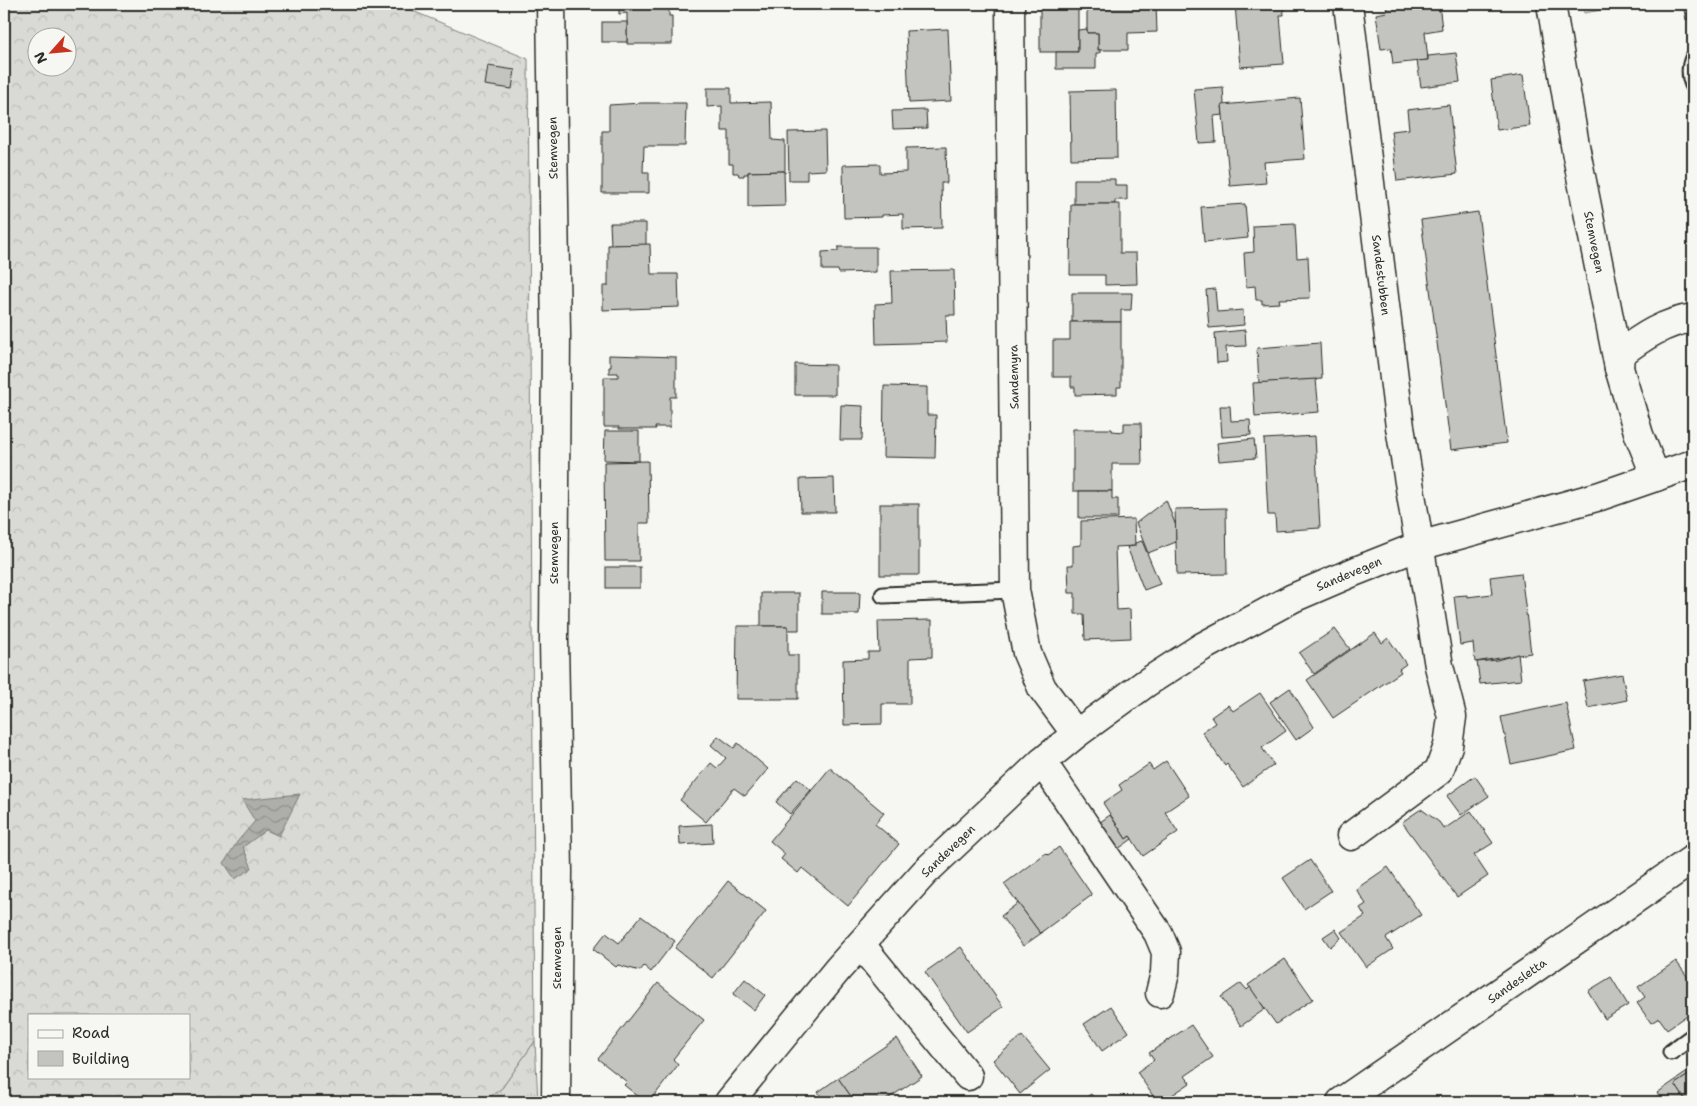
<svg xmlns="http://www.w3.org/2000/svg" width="1697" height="1106" viewBox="0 0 1697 1106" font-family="'Shantell Sans',sans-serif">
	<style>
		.grass { fill: url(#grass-tufts); stroke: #828280 }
		.forest { fill: url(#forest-crowns); stroke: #828280; fill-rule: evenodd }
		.pitch { fill: #d9d9d5; stroke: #828280 }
		.water { fill: url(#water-waves); stroke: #7a7a78 }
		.building { fill: #c3c3c0; stroke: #2b2b2b }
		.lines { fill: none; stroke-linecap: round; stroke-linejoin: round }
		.lane-casing { stroke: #2b2b2b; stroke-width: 19 }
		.street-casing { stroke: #2b2b2b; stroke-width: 31 }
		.secondary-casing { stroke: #2b2b2b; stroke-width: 31 }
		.lane { stroke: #f6f6f2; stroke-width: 15 }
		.street { stroke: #f6f6f2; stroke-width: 28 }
		.secondary { stroke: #f6f6f2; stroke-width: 28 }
		.labels { text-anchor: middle; stroke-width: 5; stroke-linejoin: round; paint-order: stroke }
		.street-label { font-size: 12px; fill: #2b2b2b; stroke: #f6f6f2 }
	</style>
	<defs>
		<pattern id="grass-tufts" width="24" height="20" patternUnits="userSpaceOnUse" patternTransform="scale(1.25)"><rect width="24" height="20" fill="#d9d9d5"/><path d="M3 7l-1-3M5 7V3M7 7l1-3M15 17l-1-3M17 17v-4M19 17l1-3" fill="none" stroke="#babab7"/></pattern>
		<pattern id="forest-crowns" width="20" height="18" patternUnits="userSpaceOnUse" patternTransform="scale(1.25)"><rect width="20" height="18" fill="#d9d9d5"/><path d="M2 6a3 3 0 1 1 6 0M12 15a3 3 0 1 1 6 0" fill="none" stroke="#babab7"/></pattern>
		<pattern id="water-waves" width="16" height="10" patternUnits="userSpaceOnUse" patternTransform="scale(1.25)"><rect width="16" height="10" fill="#aeaeab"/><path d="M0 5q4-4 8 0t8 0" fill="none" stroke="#8e8e8b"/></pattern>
	</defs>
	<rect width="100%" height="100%" fill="#f6f6f2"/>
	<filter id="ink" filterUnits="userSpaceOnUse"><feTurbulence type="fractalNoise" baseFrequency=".02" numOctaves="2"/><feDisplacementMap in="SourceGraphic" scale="10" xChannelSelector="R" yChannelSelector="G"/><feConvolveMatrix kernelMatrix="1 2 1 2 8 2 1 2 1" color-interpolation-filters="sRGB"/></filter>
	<g filter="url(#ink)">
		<polygon class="grass" points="535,1041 538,1102 483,1102 502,1088"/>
		<path class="forest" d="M24,4h372l132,55 7,982 -33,47 -19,14h-479v-1096zM38,38h30v30h-30zM29,1015h160v62h-160z"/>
		<polygon class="pitch" points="1583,4 1624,4 1624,6 1584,13"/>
		<polygon class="water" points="300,794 279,836 266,830 243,847 252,868 235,879 224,863 237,842 255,821 242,800"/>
		<g class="building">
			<polygon points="619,4 669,4 669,16 672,16 672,44 627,44 627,13 619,14"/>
			<polygon points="1087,4 1156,4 1157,32 1128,33 1128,50 1098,50 1098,33 1087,33"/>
			<polygon points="1235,4 1283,4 1284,15 1280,15 1284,64 1240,67"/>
			<polygon points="1386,4 1439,4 1442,29 1425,32 1428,60 1393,64 1391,48 1381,49 1376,14 1387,12"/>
			<polygon points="1683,4 1693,4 1693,14 1686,20"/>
			<rect x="1040" y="9" width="38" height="43"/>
			<rect x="602" y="22" width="25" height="20"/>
			<polygon points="948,29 951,101 909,103 906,31"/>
			<polygon points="1087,29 1087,33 1098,33 1098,50 1100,50 1100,53 1096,53 1096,69 1056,69 1056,52 1078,52 1078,30"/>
			<polygon points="1456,53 1460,82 1421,87 1417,61 1428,60 1428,56"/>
			<polygon points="488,66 515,70 512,89 485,85"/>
			<polygon points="1523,75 1530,126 1497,130 1491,80"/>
			<polygon points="1223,87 1224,104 1222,105 1223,115 1214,116 1216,142 1199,143 1194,89"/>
			<polygon points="707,88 731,88 731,103 771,102 772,140 785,141 785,173 784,171 748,172 748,174 744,174 744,176 739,176 738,173 733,173 733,164 729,164 729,131 722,131 722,106 707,107"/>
			<polygon points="1116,90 1117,158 1071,159 1070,91"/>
			<polygon points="1300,98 1305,159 1264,162 1266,183 1230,186 1222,105"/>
			<polygon points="642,103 686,103 685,146 644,146 643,172 649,172 649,193 602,193 602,131 609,131 609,105"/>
			<polygon points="1449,105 1457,174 1397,181 1391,131 1409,129 1407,110"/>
			<polygon points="926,110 927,128 893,129 892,111"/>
			<polygon points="825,131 826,170 807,171 807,180 789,180 788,132"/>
			<polygon points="946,147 947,183 941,183 942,228 903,229 903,214 882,215 882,217 844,218 843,165 880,164 880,173 906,172 906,148"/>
			<polygon points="784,171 785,206 748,207 748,172"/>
			<polygon points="1074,179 1115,179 1115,185 1127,185 1127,200 1115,200 1115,204 1074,204"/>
			<polygon points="1071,204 1120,204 1120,253 1136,253 1137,284 1105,285 1105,275 1070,275"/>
			<polygon points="1245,204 1248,238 1204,242 1201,207"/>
			<polygon points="1478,212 1507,443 1451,450 1421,220"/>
			<polygon points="610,223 646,223 646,245 611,245"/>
			<polygon points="1295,224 1297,258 1308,257 1310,298 1279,299 1280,303 1262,304 1262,300 1256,300 1255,286 1246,287 1244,253 1254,252 1253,226"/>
			<polygon points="650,244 651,274 678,274 679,307 603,310 603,286 608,286 608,245"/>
			<polygon points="838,247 876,247 876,272 839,273 838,270 822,270 822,252 838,251"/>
			<polygon points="954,270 955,315 946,315 947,342 876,344 875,304 892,303 891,271"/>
			<polygon points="1215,289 1217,312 1243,310 1244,325 1209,328 1206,290"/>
			<polygon points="1072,293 1132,293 1131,310 1121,310 1121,322 1072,322"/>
			<polygon points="1070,322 1121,322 1121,387 1117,387 1117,394 1075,395 1075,387 1071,387 1071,377 1053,377 1053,340 1070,340"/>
			<polygon points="1245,330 1246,346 1226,347 1227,362 1217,363 1215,333"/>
			<polygon points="1320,343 1322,379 1259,383 1257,348"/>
			<polygon points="609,355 676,357 676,397 670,397 670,427 655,427 656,429 619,429 619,427 604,427 604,377 618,377 618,373 609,373 609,367 611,367 611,362 609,362"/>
			<polygon points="795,364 835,365 835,395 795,395"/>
			<polygon points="1316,379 1319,412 1255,417 1253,383"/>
			<polygon points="884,386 927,387 927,415 936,415 935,458 883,457"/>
			<polygon points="841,405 863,406 862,440 840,440"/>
			<polygon points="1220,406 1230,406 1231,421 1250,420 1251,435 1222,437"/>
			<polygon points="1124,423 1141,423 1142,464 1112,464 1112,491 1073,491 1073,429 1112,429 1112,431 1124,432"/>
			<polygon points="605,431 639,431 639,461 604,460"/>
			<polygon points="1315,436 1320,528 1276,531 1275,515 1268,515 1264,439"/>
			<polygon points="1254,439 1256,458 1219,461 1217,443"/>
			<polygon points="648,461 649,523 639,523 639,561 605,561 604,462"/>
			<polygon points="834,478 835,512 801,512 800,479"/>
			<polygon points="1079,491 1112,491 1112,499 1118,499 1118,518 1079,518"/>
			<polygon points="1166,500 1176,526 1176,542 1148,553 1136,523"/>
			<rect x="880" y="504" width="39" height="71"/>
			<polygon points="1226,508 1227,574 1177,575 1175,509"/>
			<polygon points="1134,519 1135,546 1115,547 1117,610 1130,609 1131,638 1085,640 1084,614 1075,614 1075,593 1069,593 1068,565 1073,565 1073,546 1081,545 1081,521"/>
			<polygon points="1142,541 1160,584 1144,590 1127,547 1135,546 1135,543"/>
			<rect x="606" y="567" width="34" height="21"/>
			<polygon points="1521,573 1531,653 1475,662 1473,643 1460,645 1454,596 1467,595 1467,597 1492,594 1490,577"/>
			<polygon points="822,592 860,592 859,614 822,614"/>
			<polygon points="761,593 799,593 799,630 788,630 788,626 761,626"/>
			<polygon points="932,620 932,657 910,658 910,704 882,704 882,724 844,725 843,660 868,659 868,652 879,652 878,621"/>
			<polygon points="737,626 788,626 788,655 798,655 798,699 736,699"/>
			<polygon points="1335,629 1350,649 1314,674 1299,653"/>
			<polygon points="1375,633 1382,643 1388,638 1406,664 1399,669 1401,672 1333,718 1307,680"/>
			<polygon points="1518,654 1521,680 1480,684 1477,662 1497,660"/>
			<polygon points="1622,674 1627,700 1588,708 1583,681"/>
			<polygon points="1290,688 1314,727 1296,740 1270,702"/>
			<polygon points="1260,693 1286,731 1262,748 1274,765 1243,787 1227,764 1225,766 1202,732 1215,723 1211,717 1228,705 1233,711"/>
			<polygon points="1566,703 1576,750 1511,764 1501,717"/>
			<polygon points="718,736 734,748 738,743 768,769 745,796 734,788 706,822 680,800 711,763 717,768 726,758 711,745"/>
			<polygon points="1166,761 1189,796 1165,812 1178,832 1143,856 1130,836 1126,839 1103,803 1122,790 1119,785 1149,764 1153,770"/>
			<polygon points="830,768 884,813 875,824 899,844 848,906 802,868 798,873 781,859 785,854 770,841"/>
			<polygon points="1475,776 1489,796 1461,815 1447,796"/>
			<polygon points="797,778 811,790 790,814 776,802"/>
			<polygon points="1421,809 1439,822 1444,829 1471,811 1493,843 1474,855 1488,876 1457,897 1402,822"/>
			<polygon points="1110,815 1126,839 1130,836 1132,839 1114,852 1096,825"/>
			<polygon points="712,824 713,843 680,845 679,826"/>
			<polygon points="1059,847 1092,895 1040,933 1004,884 1046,853 1048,855"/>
			<polygon points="1310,860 1331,891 1304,909 1283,878"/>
			<polygon points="1388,867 1421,915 1386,938 1393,949 1366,967 1341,932 1365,916 1360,908 1366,904 1356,889"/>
			<polygon points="728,881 766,911 713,978 675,948"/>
			<polygon points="1018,903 1040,933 1043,932 1023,946 1001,916"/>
			<polygon points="641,916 675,941 651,972 644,966 640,971 618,965 616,967 593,949 606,933 619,943"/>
			<polygon points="1335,929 1341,938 1330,947 1323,937"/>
			<polygon points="961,947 1003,1007 967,1032 925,972"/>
			<polygon points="1285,959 1313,999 1276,1024 1248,985"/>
			<polygon points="1676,961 1689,979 1693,976 1693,1011 1667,1029 1659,1018 1651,1023 1637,1003 1645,997 1638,987"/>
			<polygon points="1611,977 1628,1005 1605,1019 1588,991"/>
			<polygon points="745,979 765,995 754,1010 733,994"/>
			<polygon points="658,983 704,1020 673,1059 678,1065 651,1100 644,1101 624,1085 627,1082 598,1059"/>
			<polygon points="1241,983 1247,990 1250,987 1265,1009 1241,1026 1221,997"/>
			<polygon points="1111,1006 1129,1032 1102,1051 1084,1024"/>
			<polygon points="1191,1025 1213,1057 1185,1076 1190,1083 1162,1102 1157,1102 1137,1072 1154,1060 1149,1053"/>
			<polygon points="1022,1036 1050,1070 1020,1094 993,1060"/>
			<polygon points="897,1038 922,1076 883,1102 855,1102 838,1078"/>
			<polygon points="1693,1068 1693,1072 1675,1084 1687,1102 1663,1102 1657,1093"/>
			<polygon points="1693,1072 1693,1102 1687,1102 1675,1084"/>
			<polygon points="838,1078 855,1102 825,1102 818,1092"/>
			<polygon points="1091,1094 1097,1102 1079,1102"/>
		</g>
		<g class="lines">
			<g class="lane-casing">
				<g id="lane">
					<path d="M1693,58c-4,9 -4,17 0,27"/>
					<polyline points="883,595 1015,590"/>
					<polyline points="1671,1052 1693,1036"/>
				</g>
			</g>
			<g class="street-casing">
				<g id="street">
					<polyline points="551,4 556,335 554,640 558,871 556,1102"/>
					<polyline points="1010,4 1015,590 1027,653 1042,688 1076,734"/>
					<polyline points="1348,4 1400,427 1439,666 1452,717 1448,746 1439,771 1351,836"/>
					<polyline points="1551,4 1576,151 1619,368 1639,435 1656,477"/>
					<path d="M1619,368l1,-14c22,-17 45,-32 73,-36"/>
					<polyline points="1042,762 1158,933 1166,952 1165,973 1160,993"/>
					<polyline points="861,945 968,1076"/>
					<polyline points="729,1102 838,969 925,872 1042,762 1076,734 1146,683 1202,647 1293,598 1356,571 1419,546 1600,496 1693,464"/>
				</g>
			</g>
			<g class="secondary-casing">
				<polyline id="secondary" points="1341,1102 1693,859"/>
			</g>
			<use href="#lane" class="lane"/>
			<use href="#street" class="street"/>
			<use href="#secondary" class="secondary"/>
		</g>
	</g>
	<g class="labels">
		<g class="street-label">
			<text transform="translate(553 148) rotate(-91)" y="4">Stemvegen</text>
			<text transform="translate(1594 242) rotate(79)" y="4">Stemvegen</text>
			<text transform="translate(1381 275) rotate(83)" y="4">Sandestubben</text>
			<text transform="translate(1014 377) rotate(-91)" y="4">Sandemyra</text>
			<text transform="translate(554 553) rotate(-90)" y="4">Stemvegen</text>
			<text transform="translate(1349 574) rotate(-23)" y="4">Sandevegen</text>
			<text transform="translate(948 851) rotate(-44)" y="4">Sandevegen</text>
			<text transform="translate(557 958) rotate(-90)" y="4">Stemvegen</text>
			<text transform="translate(1517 981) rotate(-35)" y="4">Sandesletta</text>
		</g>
	</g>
	<rect width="1697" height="1106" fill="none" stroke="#f6f6f2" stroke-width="20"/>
	<rect x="10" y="10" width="1677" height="1086" fill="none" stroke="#2b2b2b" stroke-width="2" filter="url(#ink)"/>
	<rect x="28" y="1014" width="162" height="65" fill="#f6f6f2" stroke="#a5a5a2"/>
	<rect x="38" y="1030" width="25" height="8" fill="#f6f6f2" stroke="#a5a5a2"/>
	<text x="72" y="1038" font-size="15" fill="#2b2b2b">Road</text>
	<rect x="38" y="1051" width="25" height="15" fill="#c3c3c0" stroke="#a5a5a2"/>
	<text x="72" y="1064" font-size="15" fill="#2b2b2b">Building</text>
	<g transform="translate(52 52) rotate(243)"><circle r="24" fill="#f6f6f2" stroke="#a5a5a2"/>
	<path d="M0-4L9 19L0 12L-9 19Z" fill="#c8321e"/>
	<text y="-8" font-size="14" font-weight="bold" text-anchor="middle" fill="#2b2b2b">N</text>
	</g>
</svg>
